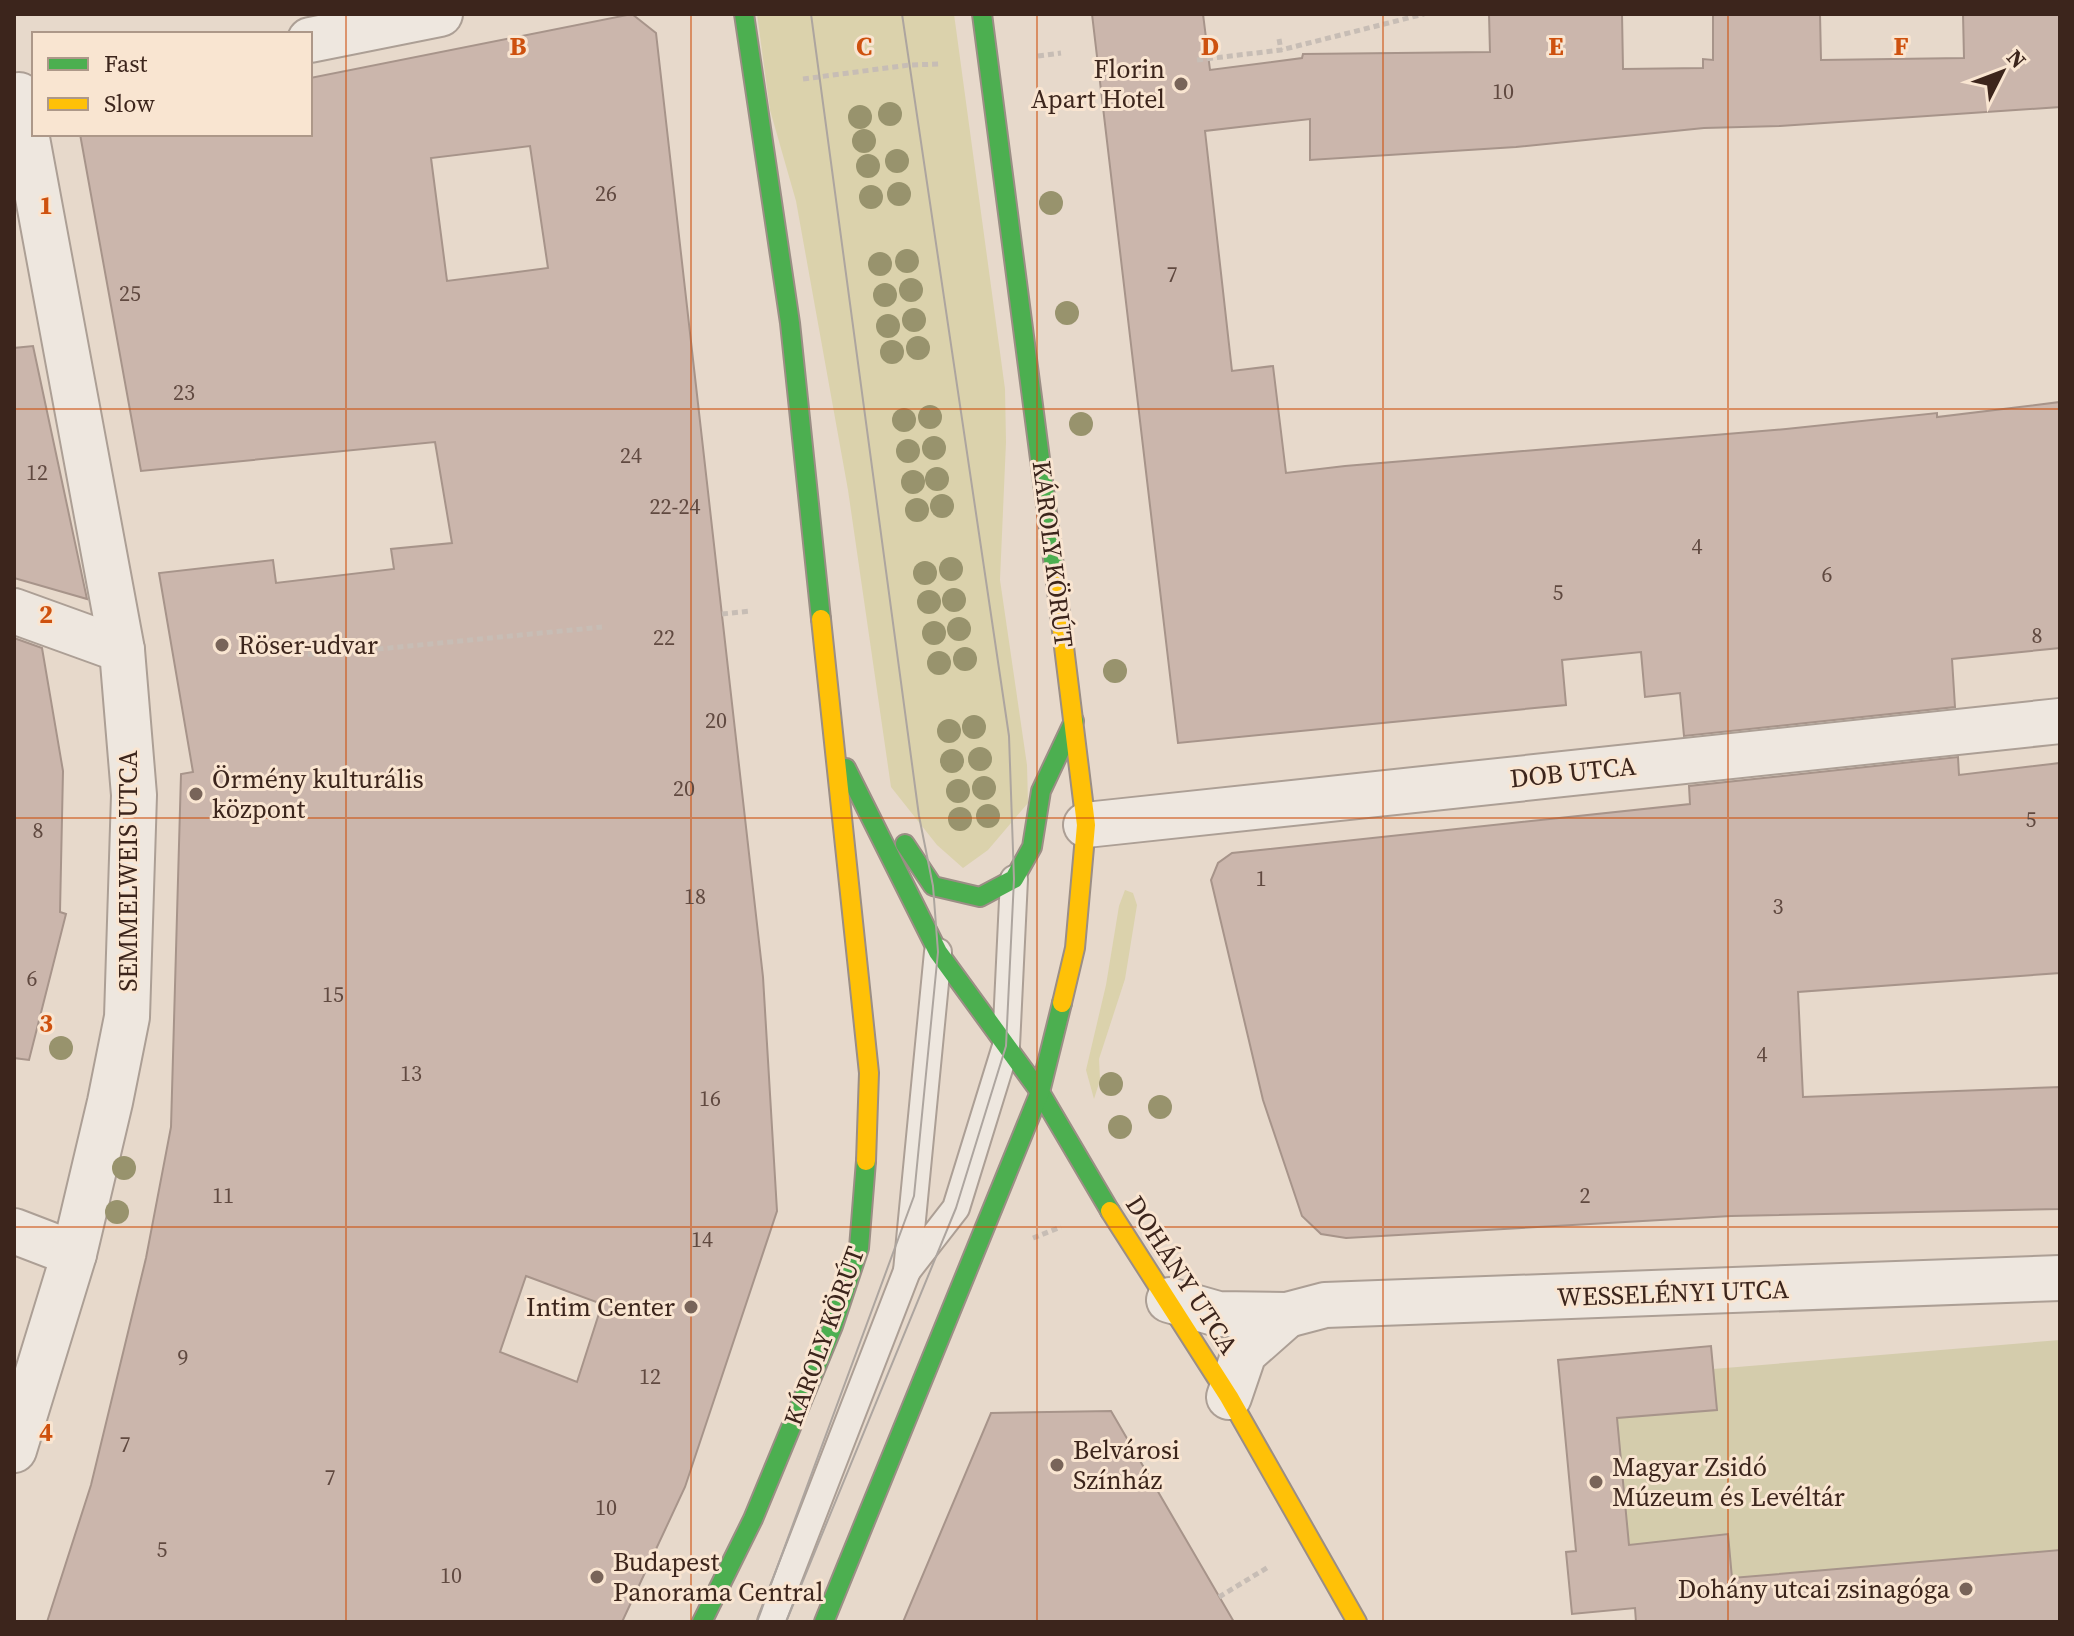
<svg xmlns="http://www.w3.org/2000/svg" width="2074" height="1636" viewBox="0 0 2074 1636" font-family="'Source Serif 4',serif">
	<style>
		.green { fill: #dbd2ac }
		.cemetery { fill: #d4ccac }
		.building { fill: #cbb6ac; stroke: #a7948a; stroke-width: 2; fill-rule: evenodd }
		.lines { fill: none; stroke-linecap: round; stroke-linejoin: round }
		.lane-casing { stroke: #ac9f95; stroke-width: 30 }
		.street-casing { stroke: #ac9f95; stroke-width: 48 }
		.fast-casing { stroke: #9b8e85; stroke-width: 22 }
		.slow-casing { stroke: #9b8e85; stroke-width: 22 }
		.path { stroke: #c7bdb5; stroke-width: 5; stroke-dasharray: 6 4; stroke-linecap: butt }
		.lane { stroke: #eee7df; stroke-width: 26 }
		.street { stroke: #eee7df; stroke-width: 44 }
		.fast { stroke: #4caf50; stroke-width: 18 }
		.slow { stroke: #ffc107; stroke-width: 18 }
		.tram { stroke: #ada59f; stroke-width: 2 }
		.tree { fill: #98936d }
		.grid { fill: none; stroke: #ce510e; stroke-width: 2; stroke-opacity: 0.55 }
		.poi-dot { fill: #786459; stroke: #f9e5d1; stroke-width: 3 }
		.labels { text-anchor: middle; stroke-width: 6; stroke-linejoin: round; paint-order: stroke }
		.number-label { font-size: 22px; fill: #604940 }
		.poi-label { font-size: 26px; fill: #3c251c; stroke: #f9e5d1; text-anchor: start }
		.street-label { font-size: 26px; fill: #3c251c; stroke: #f9e5d1 }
		.grid-label { font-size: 26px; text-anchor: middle; font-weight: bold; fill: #ce510e; stroke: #f9e5d1; stroke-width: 6; stroke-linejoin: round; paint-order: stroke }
	</style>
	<rect width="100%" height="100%" fill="#e7d9cb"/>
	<g class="green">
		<polygon points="757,14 954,14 1005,389 1006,442 1000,580 1027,765 1028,803 988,850 963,868 937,845 891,787 848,490 796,201 770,110"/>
		<polygon points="1125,890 1133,893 1137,905 1125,979 1099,1059 1100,1080 1094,1099 1086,1070 1106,985 1119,906"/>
	</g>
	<polygon class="cemetery" points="2060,1340 2060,1550 1732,1578 1728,1534 1629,1545 1617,1418 1716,1410 1713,1369"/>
	<g class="building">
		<path d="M632,14l24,19 107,944 14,234 -92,276 -63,135h-575l44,-137 55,-227 25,-131 10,-353 12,-2 -34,-199 114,-13 3,23 118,-14 -3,-20 61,-6 -17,-101 -294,29 -61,-337h230v-56zM530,146l18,122 -101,13 -16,-123zM526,1276l76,28 -25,78 -77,-30z"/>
		<polygon points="1092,14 1203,14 1210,70 1302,58 1303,54 1490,52 1489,14 1622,14 1623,69 1703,68 1703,59 1713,60 1713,14 1820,14 1821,60 1964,58 1963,14 2060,14 2060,107 1780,126 1704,128 1516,147 1310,160 1310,119 1205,131 1232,371 1273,366 1286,473 1345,466 1786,429 1937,413 1937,417 2060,402 2060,648 1952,659 1955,707 1684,736 1680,693 1645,697 1641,652 1562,660 1566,705 1178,743"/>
		<polygon points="33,346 61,477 87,599 14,578 14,348"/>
		<polygon points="14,638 42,648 63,771 60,912 66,914 29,1060 14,1058"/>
		<polygon points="1958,757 1959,775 2060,763 2060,973 1798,992 1803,1097 2060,1087 2060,1209 1731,1216 1346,1238 1321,1234 1302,1216 1263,1100 1211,880 1218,863 1232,853 1690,804 1689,786"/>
		<polygon points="1711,1346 1717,1410 1617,1418 1629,1545 1728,1534 1732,1578 2060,1550 2060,1622 1636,1622 1635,1608 1572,1614 1566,1552 1576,1551 1558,1360"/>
		<polygon points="1111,1411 1234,1622 903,1622 991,1413"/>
	</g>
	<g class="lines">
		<g class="lane-casing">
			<g id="lane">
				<polyline points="907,1271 956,1208 1006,1046 1014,879"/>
				<polyline points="771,1622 907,1271 938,952"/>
			</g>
		</g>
		<g class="street-casing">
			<g id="street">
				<polyline points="310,40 440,14"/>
				<polyline points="14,611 122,650"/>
				<polyline points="1086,825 2060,721"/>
				<polyline points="14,1231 74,1254"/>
				<polyline points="1169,1300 1218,1314 1287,1315 1325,1305 2060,1278"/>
				<polyline points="1229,1397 1244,1353 1287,1315"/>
				<polyline points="14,1450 74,1254 110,1102 127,1017 134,795 122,650 19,95"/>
			</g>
		</g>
		<g class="fast-casing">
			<g id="fast">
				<polyline points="744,14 790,323 821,619"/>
				<polyline points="982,14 1055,574"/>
				<polyline points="846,768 938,952 1040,1092 1110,1211"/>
				<polyline points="905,844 933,886 980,897 1014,879 1032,847 1041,791 1074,721"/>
				<polyline points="702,1622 753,1519 833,1326 859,1248 866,1161"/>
				<polyline points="824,1622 1040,1092 1062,1003"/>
			</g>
		</g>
		<g class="slow-casing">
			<g id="slow">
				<polyline points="1055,574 1086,825 1075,948 1062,1003"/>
				<polyline points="821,619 869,1073 866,1161"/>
				<polyline points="1110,1211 1229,1397 1357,1622"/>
			</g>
		</g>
		<g class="path">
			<polyline points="1279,39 1281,50"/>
			<polyline points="1038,56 1061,53"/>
			<polyline points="1197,60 1281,50 1424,14"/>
			<polyline points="803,79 909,65 941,64"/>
			<polyline points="722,614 751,611"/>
			<polyline points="278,651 318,655 602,627"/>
			<polyline points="1033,1238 1061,1227"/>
			<polyline points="1219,1597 1270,1566"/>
		</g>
		<use href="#lane" class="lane"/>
		<use href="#street" class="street"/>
		<use href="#fast" class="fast"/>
		<use href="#slow" class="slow"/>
		<g class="tram">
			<polyline points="757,1622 914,1196 938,952 933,886 919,816 811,14"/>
			<polyline points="786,1622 956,1208 1006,1046 1014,879 1009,736 902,14"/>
		</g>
	</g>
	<g class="tree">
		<circle cx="890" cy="114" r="12"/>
		<circle cx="860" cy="117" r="12"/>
		<circle cx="864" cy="141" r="12"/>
		<circle cx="897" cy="161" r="12"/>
		<circle cx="868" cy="166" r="12"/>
		<circle cx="899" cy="194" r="12"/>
		<circle cx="871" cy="197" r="12"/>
		<circle cx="1051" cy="203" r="12"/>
		<circle cx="907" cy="261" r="12"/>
		<circle cx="880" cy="264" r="12"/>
		<circle cx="911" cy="290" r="12"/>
		<circle cx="885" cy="295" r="12"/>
		<circle cx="1067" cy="313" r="12"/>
		<circle cx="914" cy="320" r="12"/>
		<circle cx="888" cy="326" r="12"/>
		<circle cx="918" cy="348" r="12"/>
		<circle cx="892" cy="352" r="12"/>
		<circle cx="930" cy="417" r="12"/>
		<circle cx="904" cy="420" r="12"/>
		<circle cx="1081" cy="424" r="12"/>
		<circle cx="934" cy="448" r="12"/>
		<circle cx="908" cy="451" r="12"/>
		<circle cx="937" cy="479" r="12"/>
		<circle cx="913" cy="482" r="12"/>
		<circle cx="942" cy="506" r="12"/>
		<circle cx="917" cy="510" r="12"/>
		<circle cx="951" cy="569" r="12"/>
		<circle cx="925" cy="573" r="12"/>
		<circle cx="954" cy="600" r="12"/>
		<circle cx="929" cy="602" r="12"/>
		<circle cx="959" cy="629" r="12"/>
		<circle cx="934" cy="633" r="12"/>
		<circle cx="965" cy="659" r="12"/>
		<circle cx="939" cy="663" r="12"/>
		<circle cx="1115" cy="671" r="12"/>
		<circle cx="974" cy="727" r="12"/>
		<circle cx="949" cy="731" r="12"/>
		<circle cx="980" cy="759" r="12"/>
		<circle cx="952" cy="761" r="12"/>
		<circle cx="984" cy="788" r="12"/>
		<circle cx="958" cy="791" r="12"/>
		<circle cx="988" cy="816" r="12"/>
		<circle cx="960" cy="819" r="12"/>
		<circle cx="61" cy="1048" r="12"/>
		<circle cx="1111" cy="1084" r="12"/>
		<circle cx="1160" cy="1107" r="12"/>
		<circle cx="1120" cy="1127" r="12"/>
		<circle cx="124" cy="1168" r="12"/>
		<circle cx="117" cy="1212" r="12"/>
	</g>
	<path class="grid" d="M346,14v1608M691,14v1608M1037,14v1608M1383,14v1608M1728,14v1608M14,409h2046M14,818h2046M14,1227h2046"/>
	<g class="poi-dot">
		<circle cx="1181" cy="84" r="8"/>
		<circle cx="222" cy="645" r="8"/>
		<circle cx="196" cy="794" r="8"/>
		<circle cx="691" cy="1307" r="8"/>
		<circle cx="1057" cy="1465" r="8"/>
		<circle cx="1596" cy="1482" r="8"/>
		<circle cx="597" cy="1577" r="8"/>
		<circle cx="1966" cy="1589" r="8"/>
	</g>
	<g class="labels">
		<g class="number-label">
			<text x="1503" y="99">10</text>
			<text x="606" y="201">26</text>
			<text x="1172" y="282">7</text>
			<text x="130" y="301">25</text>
			<text x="184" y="400">23</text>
			<text x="631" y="463">24</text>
			<text x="37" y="480">12</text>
			<text x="675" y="514">22-24</text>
			<text x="1697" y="554">4</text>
			<text x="1827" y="582">6</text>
			<text x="1558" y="600">5</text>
			<text x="2037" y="643">8</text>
			<text x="664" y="645">22</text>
			<text x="716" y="728">20</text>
			<text x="684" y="796">20</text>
			<text x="2031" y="827">5</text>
			<text x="38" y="838">8</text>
			<text x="1261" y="886">1</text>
			<text x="695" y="904">18</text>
			<text x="1778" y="914">3</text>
			<text x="32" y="986">6</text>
			<text x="333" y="1002">15</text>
			<text x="1762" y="1062">4</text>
			<text x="411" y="1081">13</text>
			<text x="710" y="1106">16</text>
			<text x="223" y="1203">11</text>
			<text x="1585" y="1203">2</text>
			<text x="702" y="1247">14</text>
			<text x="183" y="1365">9</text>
			<text x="650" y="1384">12</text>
			<text x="125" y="1452">7</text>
			<text x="330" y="1485">7</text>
			<text x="606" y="1515">10</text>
			<text x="162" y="1557">5</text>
			<text x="451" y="1583">10</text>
		</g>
		<g class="poi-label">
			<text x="1165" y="78" text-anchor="end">Florin<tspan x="1165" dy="30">Apart Hotel</tspan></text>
			<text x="238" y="654">Röser-udvar</text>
			<text x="212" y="788">Örmény kulturális<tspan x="212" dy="30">központ</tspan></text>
			<text x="675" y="1316" text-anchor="end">Intim Center</text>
			<text x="1073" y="1459">Belvárosi<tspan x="1073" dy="30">Színház</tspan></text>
			<text x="1612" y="1476">Magyar Zsidó<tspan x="1612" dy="30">Múzeum és Levéltár</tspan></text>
			<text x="613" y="1571">Budapest<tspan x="613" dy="30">Panorama Central</tspan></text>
			<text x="1950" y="1598" text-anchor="end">Dohány utcai zsinagóga</text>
		</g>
		<g class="street-label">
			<text transform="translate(1053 554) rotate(83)" y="9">KÁROLY KÖRÚT</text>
			<text transform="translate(1573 772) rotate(-6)" y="9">DOB UTCA</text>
			<text transform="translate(128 871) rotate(-90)" y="9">SEMMELWEIS UTCA</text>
			<text transform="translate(1182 1275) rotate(57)" y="9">DOHÁNY UTCA</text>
			<text transform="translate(1673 1293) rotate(-2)" y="9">WESSELÉNYI UTCA</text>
			<text transform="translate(824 1336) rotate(-70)" y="9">KÁROLY KÖRÚT</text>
		</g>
	</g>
	<g class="grid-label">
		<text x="518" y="55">B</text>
		<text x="864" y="55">C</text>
		<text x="1210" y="55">D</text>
		<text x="1556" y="55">E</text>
		<text x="1901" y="55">F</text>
		<text x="46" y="214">1</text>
		<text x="46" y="623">2</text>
		<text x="46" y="1032">3</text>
		<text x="46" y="1441">4</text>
	</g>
	<rect width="2074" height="1636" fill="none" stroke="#3c251c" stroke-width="32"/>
	<rect x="32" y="32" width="280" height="104" fill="#f9e5d1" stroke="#ad9889" stroke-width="2"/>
	<rect x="48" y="58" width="40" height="12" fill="#4caf50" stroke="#ad9889" stroke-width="2"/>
	<text x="104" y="72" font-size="24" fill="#3c251c">Fast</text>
	<rect x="48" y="98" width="40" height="12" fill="#ffc107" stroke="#ad9889" stroke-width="2"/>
	<text x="104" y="112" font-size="24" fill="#3c251c">Slow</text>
	<g transform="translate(2002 72) rotate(48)" stroke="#f9e5d1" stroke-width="6" paint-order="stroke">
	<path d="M0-6L14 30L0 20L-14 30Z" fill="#3c251c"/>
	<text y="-12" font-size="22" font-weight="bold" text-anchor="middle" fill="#3c251c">N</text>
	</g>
</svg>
